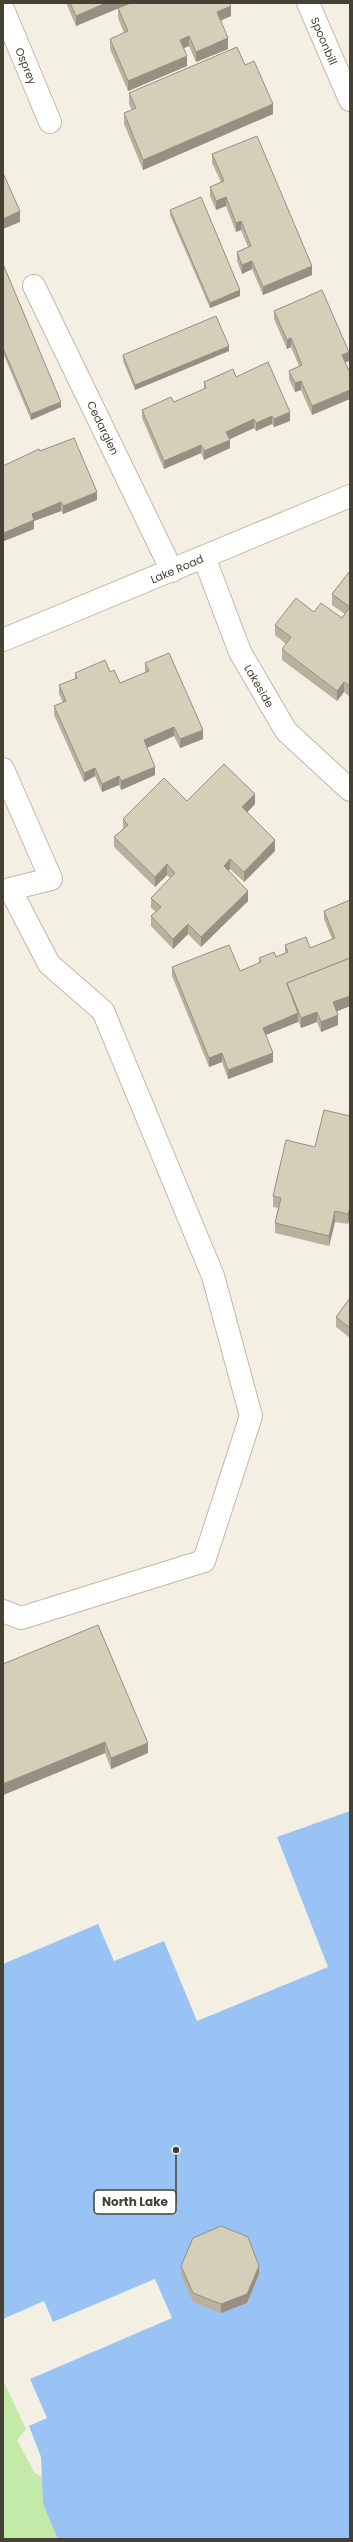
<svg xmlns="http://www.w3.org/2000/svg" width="353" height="2542" viewBox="0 0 353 2542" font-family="Poppins,sans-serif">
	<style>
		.green { fill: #c3eaa9 }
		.water { fill: #9ac3f5 }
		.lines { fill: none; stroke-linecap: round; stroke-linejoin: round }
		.lane-casing { stroke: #bfbaa5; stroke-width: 24 }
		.street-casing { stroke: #bfbaa5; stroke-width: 24 }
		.lane { stroke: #fff; stroke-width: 22 }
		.street { stroke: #fff; stroke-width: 22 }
		.wall { fill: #b7b19e }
		.shaded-wall { fill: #959081 }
		.building { fill: #d5ceb8; stroke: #959081 }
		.labels { text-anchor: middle; stroke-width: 3; stroke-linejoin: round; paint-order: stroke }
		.street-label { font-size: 11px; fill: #454133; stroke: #fff }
		.leader { fill: none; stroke: #454133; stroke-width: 1.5 }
		.callout-dot { fill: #454133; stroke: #fff; stroke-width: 1.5 }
		.callout { fill: #fff; stroke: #454133; stroke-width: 1.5 }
		.callout-label { font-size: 12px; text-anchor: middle; font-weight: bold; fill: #454133 }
	</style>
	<rect width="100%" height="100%" fill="#f3f0e3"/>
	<polygon class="green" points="3,2380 26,2429 17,2440 34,2472 42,2477 43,2504 59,2539 3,2539"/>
	<polygon class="water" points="350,1811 350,2539 58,2539 43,2504 41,2457 29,2426 47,2418 30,2379 172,2318 155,2279 53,2322 44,2301 3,2319 3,1964 98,1924 114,1961 164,1941 197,2021 328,1967 277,1837"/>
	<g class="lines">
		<g class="lane-casing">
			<polyline id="lane" points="3,769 51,879 10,889 49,964 103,1011 213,1276 251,1416 204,1561 21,1618 3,1611"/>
		</g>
		<g class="street-casing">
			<g id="street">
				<polyline points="308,3 350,100"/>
				<polyline points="3,9 50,122"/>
				<polyline points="34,286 172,571"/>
				<polyline points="204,557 240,652 286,731 350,790"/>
				<polyline points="3,640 350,496"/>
			</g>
		</g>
		<use href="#lane" class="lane"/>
		<use href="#street" class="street"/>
	</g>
	<g class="wall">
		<polygon points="66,3 131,3 76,26"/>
		<polygon points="118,8 231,16 220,21 228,49 196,62 189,46 183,48 187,66 128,91 110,49 110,39 124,33 118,18"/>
		<polygon points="245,65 273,114 143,170 124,124 124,113 132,110 129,104 129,93"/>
		<polygon points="212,154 312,275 263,295 252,269 242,274 237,261 237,252 248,247 241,230 236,232 226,206 216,210 210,196 210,187 221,182 212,163"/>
		<polygon points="170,210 240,296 210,308 170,215"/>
		<polygon points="3,264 61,407 31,420 3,353"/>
		<polygon points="274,311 349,361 345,362 312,415 301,390 295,392 289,379 289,371 299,366 291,347 287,349 274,319"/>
		<polygon points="229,351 135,390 123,361 123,355"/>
		<polygon points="236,377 290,421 274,427 272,424 256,431 254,428 229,439 230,448 204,460 201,453 164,469 142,418 142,410 174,402 204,389 204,382"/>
		<polygon points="40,451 97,500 63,514 61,511 34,521 34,529 4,541 3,540 3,466"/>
		<polygon points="350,571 350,697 344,692 337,701 282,660 282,649 286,644 275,635 275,625 314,612 342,618 345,614 332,605 332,594"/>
		<polygon points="145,663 203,739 180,748 174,736 147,748 155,775 121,790 119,785 102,792 95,776 84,782 54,715 54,706 63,703 59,694 59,685 75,679 75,673 110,672 120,683 145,673"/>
		<polygon points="187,801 255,804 247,812 275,851 244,882 230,869 228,871 248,901 201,947 188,934 173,949 151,926 151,916 156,912 151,908 151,898 170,878 167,875 155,887 114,847 114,837 123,829 123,819"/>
		<polygon points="350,900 350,1006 337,1011 338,1025 321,1032 317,1022 301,1028 298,1021 298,1022 265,1035 273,1062 228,1079 222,1062 209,1067 172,976 172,967 240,971 259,963 259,958 276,957 285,953 285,945 310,948 332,939 324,919 324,911"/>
		<polygon points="350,1116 348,1224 335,1222 329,1246 275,1233 275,1223 278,1208 273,1207 273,1196 315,1147"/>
		<polygon points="350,1298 350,1338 336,1327 336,1317"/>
		<polygon points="3,1664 148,1753 111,1769 105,1753 3,1795"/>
		<polygon points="181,2266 259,2274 247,2303 221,2313 193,2302 181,2275"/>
	</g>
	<g class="shaded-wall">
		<polygon points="106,3 131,3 76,26 76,16"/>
		<polygon points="231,6 231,16 217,22 217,12"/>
		<polygon points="189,36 189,46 180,50 180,40"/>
		<polygon points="228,38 228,49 196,62 196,52"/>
		<polygon points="187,56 187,66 128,91 128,81"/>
		<polygon points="273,104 273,114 143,170 143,160"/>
		<polygon points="226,197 226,206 216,210 216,201"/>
		<polygon points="20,211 20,222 3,229 3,219"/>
		<polygon points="241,221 241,230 236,232 236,223"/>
		<polygon points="252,261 252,269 242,274 242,265"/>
		<polygon points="312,266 312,275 263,295 263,287"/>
		<polygon points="240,290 240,296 210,308 210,303"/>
		<polygon points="291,338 291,347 287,349 287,340"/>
		<polygon points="229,346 229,351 135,390 135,385"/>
		<polygon points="349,352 349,361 342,364 342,355"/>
		<polygon points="301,381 301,390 295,392 295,383"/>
		<polygon points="350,390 350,399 312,415 312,406"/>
		<polygon points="61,402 61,407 31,420 31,414"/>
		<polygon points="290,412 290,421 274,427 274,419"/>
		<polygon points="272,416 272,424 256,431 256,423"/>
		<polygon points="254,419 254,428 226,441 226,432"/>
		<polygon points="230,440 230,448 204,460 204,451"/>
		<polygon points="201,445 201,453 164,469 164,461"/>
		<polygon points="97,492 97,500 63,514 63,506"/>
		<polygon points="61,502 61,511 34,521 34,529 4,541 4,533 32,514"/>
		<polygon points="344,682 344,692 337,701 337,691"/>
		<polygon points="174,727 174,736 144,749 144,740"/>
		<polygon points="203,730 203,739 180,748 180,739"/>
		<polygon points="155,767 155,775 121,790 121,781"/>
		<polygon points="95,768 95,776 84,782 84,773"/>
		<polygon points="119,776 119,785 102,792 102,784"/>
		<polygon points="255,794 255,804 242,818 242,807"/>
		<polygon points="275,840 275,851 244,882 244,872"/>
		<polygon points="230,859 230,869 224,876 224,866"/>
		<polygon points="167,864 167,875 155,887 155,877"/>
		<polygon points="248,891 248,901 201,947 201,937"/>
		<polygon points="188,924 188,934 173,949 173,939"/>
		<polygon points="350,996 350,1006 333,1013 333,1002"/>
		<polygon points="317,1012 317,1022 301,1028 301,1018"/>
		<polygon points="298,1013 298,1022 263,1036 263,1028"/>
		<polygon points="338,1015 338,1025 321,1032 321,1022"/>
		<polygon points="222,1053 222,1062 209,1067 209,1058"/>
		<polygon points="273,1053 273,1062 228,1079 228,1070"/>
		<polygon points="350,1207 350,1217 348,1224 348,1214"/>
		<polygon points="335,1211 335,1222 329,1246 329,1236"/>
		<polygon points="105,1742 105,1753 3,1795 3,1784"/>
		<polygon points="148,1743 148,1753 111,1769 111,1758"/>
		<polygon points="259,2266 259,2274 247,2303 221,2313 221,2304"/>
	</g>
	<g class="building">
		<polygon points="70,3 106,3 76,16"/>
		<polygon points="131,3 229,3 231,6 217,12 228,38 196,52 189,36 180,40 187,56 128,81 110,39 128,31 118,8"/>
		<polygon points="237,47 245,65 254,61 273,104 143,160 124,113 136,108 129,93"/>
		<polygon points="257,136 312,266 263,287 252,261 242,265 237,252 251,246 241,221 236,223 226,197 216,201 210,187 224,181 212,154"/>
		<polygon points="3,173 20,211 3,219"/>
		<polygon points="201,197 240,290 210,303 170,210"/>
		<polygon points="3,264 61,402 31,414 3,348"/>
		<polygon points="322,290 349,352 342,355 350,373 350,390 312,406 301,381 295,383 289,371 302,365 291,338 287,340 274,311"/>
		<polygon points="216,316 229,346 135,385 123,355"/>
		<polygon points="268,362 290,412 274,419 272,416 256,423 254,419 226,432 230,440 204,451 201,445 164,461 142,410 171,397 174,402 206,388 204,382 233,369 236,377"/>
		<polygon points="74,438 97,492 63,506 61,502 32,514 34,520 4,533 3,531 3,466 39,449 40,451"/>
		<polygon points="350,571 350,686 344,682 337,691 282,649 291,637 275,625 296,598 314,612 321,603 342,618 350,607 332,594"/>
		<polygon points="169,653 203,730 180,739 174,727 144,740 155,767 121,781 119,776 102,784 95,768 84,773 54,706 66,701 59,685 77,678 75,673 105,660 110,672 114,670 120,683 149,671 145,663"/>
		<polygon points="224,764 255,794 242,807 275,840 244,872 230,859 224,866 248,891 201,937 188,924 173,939 151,916 161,907 151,898 175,873 167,864 155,877 114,837 128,825 123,819 164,778 187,801"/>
		<polygon points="350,900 350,958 287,983 287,984 298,1013 263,1028 273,1053 228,1070 222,1053 209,1058 172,967 229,945 240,971 261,962 259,958 274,952 276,957 288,952 285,945 306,937 310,948 335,938 324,911"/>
		<polygon points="350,958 350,996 333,1002 338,1015 321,1022 317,1012 301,1018 287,983"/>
		<polygon points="324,1110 350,1116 350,1207 348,1214 335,1211 329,1236 275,1223 281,1198 273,1196 286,1140 315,1147"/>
		<polygon points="350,1298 350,1328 336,1317"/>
		<polygon points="98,1625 148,1743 111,1758 105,1742 3,1784 3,1664"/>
		<polygon points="221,2226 248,2237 259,2266 247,2294 221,2304 193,2293 181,2266 193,2238"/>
	</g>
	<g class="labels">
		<g class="street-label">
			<text transform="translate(324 41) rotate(67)" y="4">Spoonbill</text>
			<text transform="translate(26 66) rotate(68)" y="4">Osprey</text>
			<text transform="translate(103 428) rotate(64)" y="4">Cedarglen</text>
			<text transform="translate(177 569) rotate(-23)" y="4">Lake Road</text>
			<text transform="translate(259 686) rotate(60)" y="4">Lakeside</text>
		</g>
	</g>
	<path class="leader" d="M176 2150L176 2202"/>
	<circle class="callout-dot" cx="176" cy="2150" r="4"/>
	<rect class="callout" x="94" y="2190" width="82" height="24" rx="4"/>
	<g class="callout-label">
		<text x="135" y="2206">North Lake</text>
	</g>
	<rect width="353" height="2542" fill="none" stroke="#454133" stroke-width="8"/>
</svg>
